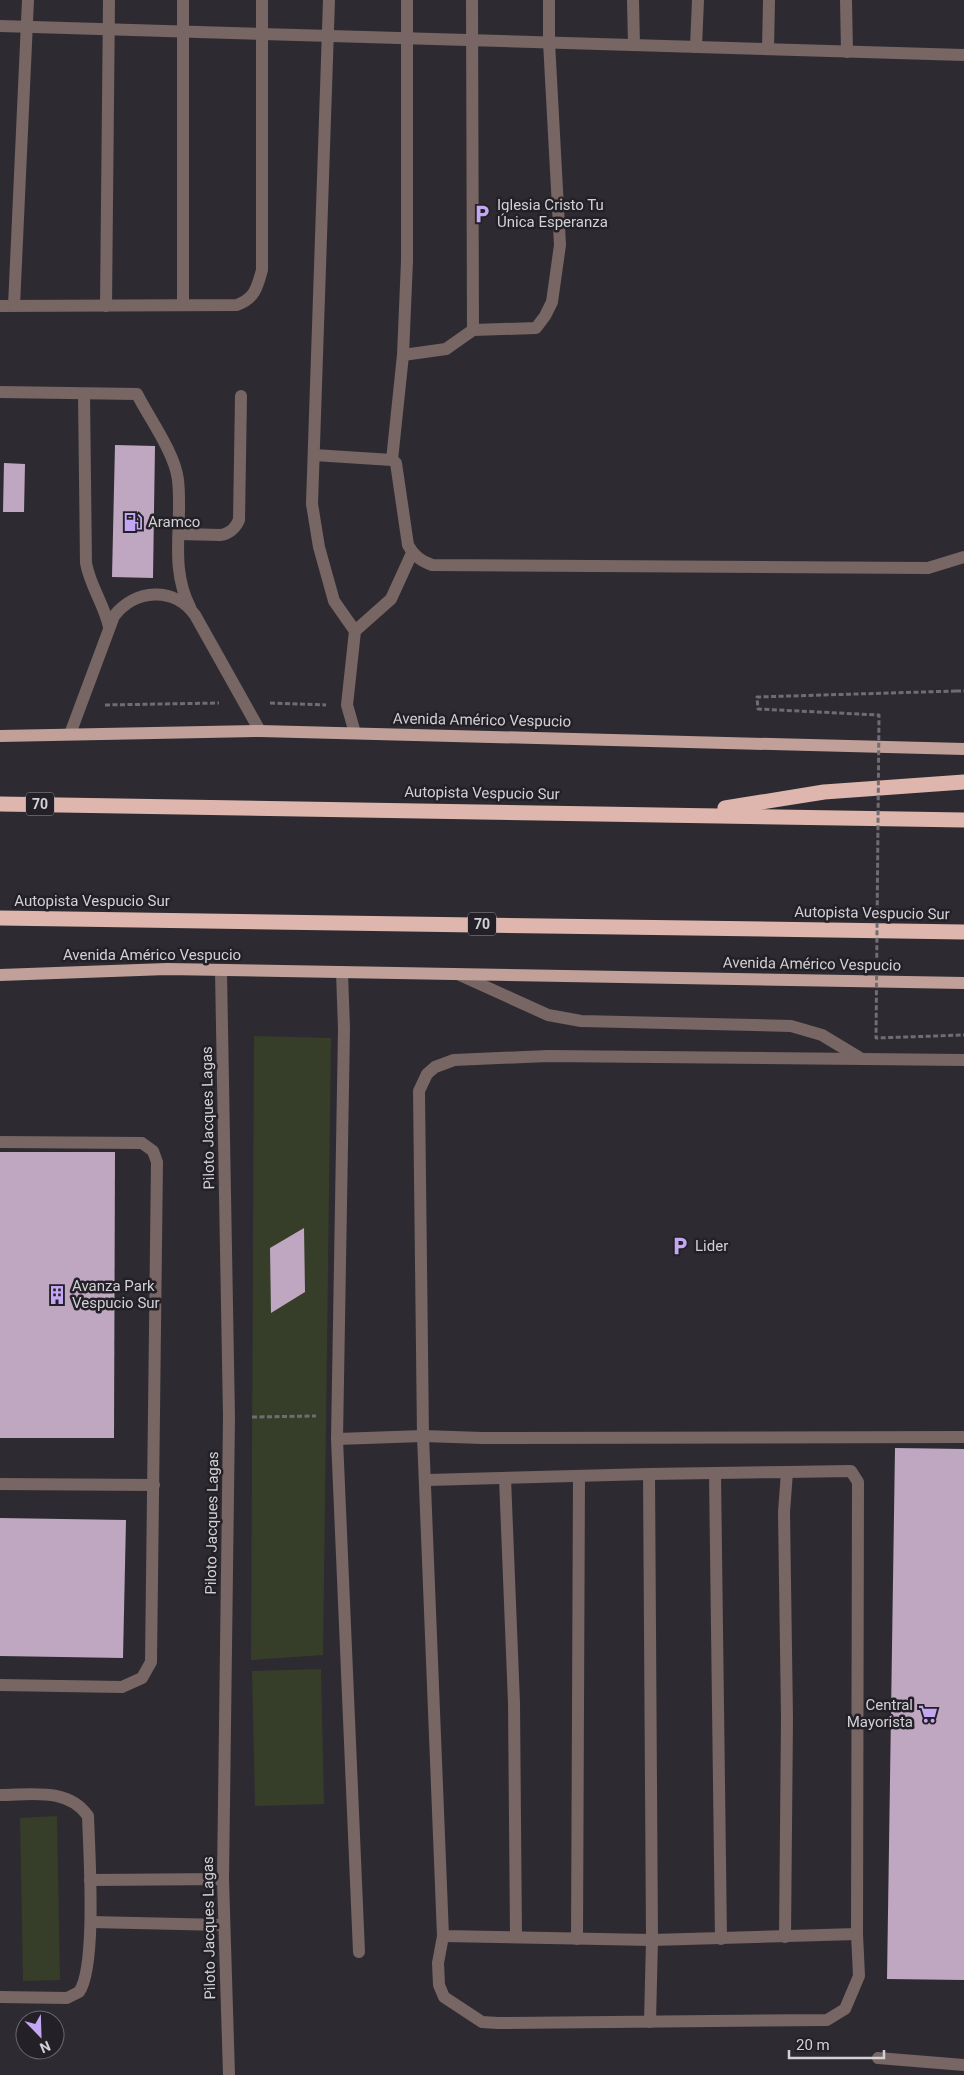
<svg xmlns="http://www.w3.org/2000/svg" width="964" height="2075" viewBox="0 0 964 2075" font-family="Roboto,sans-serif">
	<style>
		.green { fill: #363e29 }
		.building { fill: #bfa6c1 }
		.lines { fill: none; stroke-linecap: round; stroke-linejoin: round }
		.path { stroke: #6f6d72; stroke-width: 3; stroke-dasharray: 5 2.5; stroke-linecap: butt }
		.minor { stroke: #776663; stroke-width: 12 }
		.major { stroke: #c1a099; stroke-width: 12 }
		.highway { stroke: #deb6ae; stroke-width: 15 }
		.path-bridge { stroke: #6f6d72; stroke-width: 3; stroke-dasharray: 5 2.5; stroke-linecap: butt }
		.labels { text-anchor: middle; stroke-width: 5; stroke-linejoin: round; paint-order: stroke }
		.shield { fill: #232127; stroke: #9e9ca1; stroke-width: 1 }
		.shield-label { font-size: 14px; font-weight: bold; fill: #d2d1d5 }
		.poi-label { font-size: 15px; fill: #d2d1d5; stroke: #232127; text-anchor: start }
		.street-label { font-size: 15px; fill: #d2d1d5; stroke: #232127 }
	</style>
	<rect width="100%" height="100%" fill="#2d2b31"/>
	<g class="green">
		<polygon points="254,1036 331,1038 323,1655 251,1660"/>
		<polygon points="321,1669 324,1804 255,1806 252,1671"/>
		<polygon points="57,1816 60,1980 23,1981 20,1818"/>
	</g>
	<g class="building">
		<polygon points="115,445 155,446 153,578 112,577"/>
		<polygon points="4,463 25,464 24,512 3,512"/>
		<polygon points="0,1152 115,1152 114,1438 0,1438"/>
		<polygon points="304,1228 305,1292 271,1313 270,1248"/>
		<polygon points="895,1448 964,1449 964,1980 887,1979"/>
		<polygon points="0,1518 126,1520 123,1658 0,1656"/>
	</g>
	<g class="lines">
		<g class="path">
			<polyline points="956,691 964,691"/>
			<polyline points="270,703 326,705"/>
			<polyline points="105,705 219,703"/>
			<polyline points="252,1417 316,1416"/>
		</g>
		<g class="minor">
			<polyline points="329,0 312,504 319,547 334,601 355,631"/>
			<polyline points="633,0 634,45"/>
			<polyline points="846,0 847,52"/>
			<polyline points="0,26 964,55"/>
			<polyline points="696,47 698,0"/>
			<polyline points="768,49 769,0"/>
			<polyline points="183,305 183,0"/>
			<path d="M0,306l237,-1c18,-7 20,-17 25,-35v-270"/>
			<polyline points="14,306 28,0"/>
			<polyline points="106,306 109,0"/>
			<polyline points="473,330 536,328 545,316 552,302 560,245 549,42 549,0"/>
			<polyline points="403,355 446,349 473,330 472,0"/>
			<path d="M0,392l137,2c12,24 38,59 41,86 5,43 -9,87 12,127"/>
			<path d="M84,394l2,169c4,23 18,41 23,64"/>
			<path d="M314,455l78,5 4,3 12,82c6,11 13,16 24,20l496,3 36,-11"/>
			<polyline points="392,460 403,355 407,261 407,0"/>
			<path d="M179,534l42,1c9,-2 14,-6 18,-15l2,-124"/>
			<polyline points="355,733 347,705 355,631 391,599 412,553"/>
			<path d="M70,734l44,-118c21,-27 60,-30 81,-1l65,116"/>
			<polyline points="221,971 229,1417 223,1879 229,2075"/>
			<polyline points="342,972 344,1029 337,1439 359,1952"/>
			<polyline points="460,975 548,1015 581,1021 791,1026 822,1035 860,1058"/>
			<polyline points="0,1142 142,1143 153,1151 157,1162 151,1662 142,1678 122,1687 0,1685"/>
			<polyline points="337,1439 423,1436 482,1438 964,1437"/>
			<polyline points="787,1472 851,1471 858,1482 857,1934 652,1940 443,1936 423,1436 419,1091 427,1074 435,1067 454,1060 548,1056 964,1060"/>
			<polyline points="715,1473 721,1939"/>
			<polyline points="649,1474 652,1940 650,2022"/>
			<polyline points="505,1478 514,1703 516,1937"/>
			<polyline points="427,1480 649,1474 787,1472 784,1512 787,1718 785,1937"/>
			<polyline points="0,1484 154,1485"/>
			<path d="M0,1795c31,0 68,-8 88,21 1,34 9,151 -9,176l-12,6 -67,-1"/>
			<polyline points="90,1880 223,1879"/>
			<polyline points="91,1922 224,1925"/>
			<polyline points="443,1936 438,1963 439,1985 444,1997 482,2022 498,2023 827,2020 845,2009 859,1976 857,1934"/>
			<polyline points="577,1939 579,1476"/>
			<polyline points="878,2058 964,2065"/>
		</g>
		<g class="major">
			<polyline points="0,736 260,731 964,749"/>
			<polyline points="0,975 167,969 964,983"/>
		</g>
		<g class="highway">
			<polyline points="0,804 964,820"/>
			<polyline points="725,808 824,792 964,782"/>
			<polyline points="0,918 964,932"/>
		</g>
		<polyline class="path-bridge" points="956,691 757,697 758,709 879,715 876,1038 964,1035"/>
	</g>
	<defs>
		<g id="parking-bare" transform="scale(1.5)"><path d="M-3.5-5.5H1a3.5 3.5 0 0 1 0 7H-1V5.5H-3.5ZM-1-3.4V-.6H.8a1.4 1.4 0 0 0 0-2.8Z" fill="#c3a7f2" stroke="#232127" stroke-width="2.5" paint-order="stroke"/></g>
		<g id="fuel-bare" transform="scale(1.5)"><path d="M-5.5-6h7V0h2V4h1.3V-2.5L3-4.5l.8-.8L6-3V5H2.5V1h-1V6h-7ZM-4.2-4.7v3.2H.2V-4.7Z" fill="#c3a7f2" stroke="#232127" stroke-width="2.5" paint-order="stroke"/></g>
		<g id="building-bare" transform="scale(1.5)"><path d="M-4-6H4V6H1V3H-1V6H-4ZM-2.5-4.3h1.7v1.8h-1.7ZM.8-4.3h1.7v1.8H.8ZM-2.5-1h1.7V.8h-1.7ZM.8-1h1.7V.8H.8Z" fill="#c3a7f2" stroke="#232127" stroke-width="2.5" paint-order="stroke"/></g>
		<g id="supermarket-bare" transform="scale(1.5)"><path d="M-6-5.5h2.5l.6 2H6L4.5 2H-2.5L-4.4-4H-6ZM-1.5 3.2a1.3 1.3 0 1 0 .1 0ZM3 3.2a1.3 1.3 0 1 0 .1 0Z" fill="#c3a7f2" stroke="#232127" stroke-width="2.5" paint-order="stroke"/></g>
	</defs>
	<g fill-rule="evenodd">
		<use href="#parking-bare" x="482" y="214"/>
		<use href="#fuel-bare" x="133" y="522"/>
		<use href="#parking-bare" x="680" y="1246"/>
		<use href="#building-bare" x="57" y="1295"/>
		<use href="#supermarket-bare" x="928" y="1714"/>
	</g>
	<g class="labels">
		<g class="shield">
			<rect x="26" y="792.5" width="28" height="23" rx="4"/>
			<rect x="468" y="912.5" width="28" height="23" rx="4"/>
		</g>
		<g class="shield-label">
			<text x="40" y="809">70</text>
			<text x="482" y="929">70</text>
		</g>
		<g class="poi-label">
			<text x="497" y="210">Iglesia Cristo Tu<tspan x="497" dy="17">Única Esperanza</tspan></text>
			<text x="148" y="527">Aramco</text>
			<text x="695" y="1251">Lider</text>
			<text x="72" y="1291">Avanza Park<tspan x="72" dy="17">Vespucio Sur</tspan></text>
			<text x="913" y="1710" text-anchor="end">Central<tspan x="913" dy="17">Mayorista</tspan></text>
		</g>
		<g class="street-label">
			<text transform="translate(482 720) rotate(1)" y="5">Avenida Américo Vespucio</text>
			<text transform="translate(482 793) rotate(1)" y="5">Autopista Vespucio Sur</text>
			<text x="92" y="906">Autopista Vespucio Sur</text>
			<text transform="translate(872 913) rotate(1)" y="5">Autopista Vespucio Sur</text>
			<text x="152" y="960">Avenida Américo Vespucio</text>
			<text transform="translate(812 964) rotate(1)" y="5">Avenida Américo Vespucio</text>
			<text transform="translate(208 1118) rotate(-91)" y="5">Piloto Jacques Lagas</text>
			<text transform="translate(212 1523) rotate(-89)" y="5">Piloto Jacques Lagas</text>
			<text transform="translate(209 1928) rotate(-91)" y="5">Piloto Jacques Lagas</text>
		</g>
	</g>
	<g transform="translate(40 2035) rotate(157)"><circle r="24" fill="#232127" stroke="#69676d"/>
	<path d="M0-4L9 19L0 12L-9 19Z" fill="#c3a7f2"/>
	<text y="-8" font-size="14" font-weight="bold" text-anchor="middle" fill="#d2d1d5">N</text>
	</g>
	<path d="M789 2050v8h95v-8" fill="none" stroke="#d2d1d5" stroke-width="2.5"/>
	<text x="796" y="2050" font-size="15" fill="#d2d1d5" stroke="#232127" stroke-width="4" paint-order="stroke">20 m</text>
</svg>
